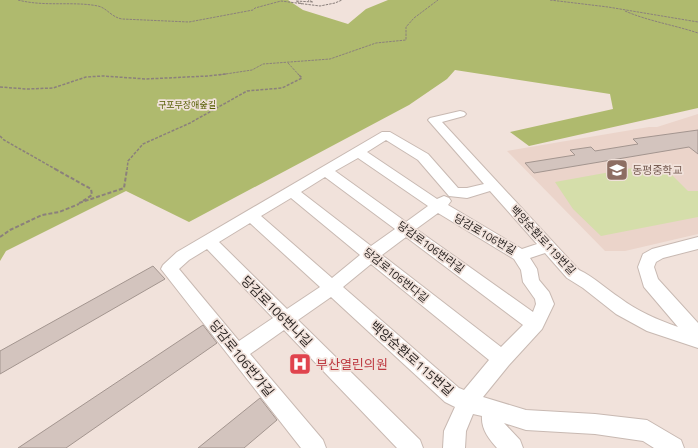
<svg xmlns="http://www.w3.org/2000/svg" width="698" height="448" viewBox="0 0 698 448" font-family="'Titillium Web','Noto Sans KR',sans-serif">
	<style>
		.built { fill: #ebd4ca }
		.green { fill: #d5deaa }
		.forest { fill: #afba6e }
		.building { fill: #d3c4be; stroke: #a3958f }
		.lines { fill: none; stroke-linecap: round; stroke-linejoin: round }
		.minor-casing { stroke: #c8b9b2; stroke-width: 2 }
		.path-far2 { stroke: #8b807c; stroke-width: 1; stroke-dasharray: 2.5 1; stroke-linecap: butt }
		.path-far1 { stroke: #8b807c; stroke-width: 1.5; stroke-dasharray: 3 1.5; stroke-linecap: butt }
		.path { stroke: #8b807c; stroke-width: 2; stroke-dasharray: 4 2; stroke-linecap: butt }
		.minor { fill: #fff; fill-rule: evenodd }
		.labels { text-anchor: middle; stroke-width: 3.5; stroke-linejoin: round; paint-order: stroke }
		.far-park-label { font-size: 9px; fill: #545d00; stroke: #f1e2db }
		.education-label { font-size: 11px; fill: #785e54; stroke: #f1e2db; text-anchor: start }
		.street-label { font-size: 11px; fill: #2c2624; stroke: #f1e2db }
		.near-street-label { font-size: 13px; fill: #2c2624; stroke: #f1e2db }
		.near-health-label { font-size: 13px; fill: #be3a42; stroke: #f1e2db; text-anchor: start }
	</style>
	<rect width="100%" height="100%" fill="#f1e2db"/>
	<polygon class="built" points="698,114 698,234 625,251 605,251 507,151 649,127 657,127"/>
	<polygon class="green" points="660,163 688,191 698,191 698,217 601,236 573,209 555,182"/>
	<polygon class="forest" points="0,0 288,0 303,10 348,24 366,9 388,0 698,0 698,108 529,146 510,132 613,109 610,94 455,70 447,79 409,105 189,222 126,191 6,251 0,261"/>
	<g class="building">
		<polygon points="698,130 698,154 689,147 534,173 525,163 575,155 570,150 591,147 595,151 638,144 633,139"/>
		<polygon points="153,266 165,279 0,374 0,351"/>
		<polygon points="203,325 217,343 66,448 18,448"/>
		<polygon points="260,398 277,420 244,448 198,448"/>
	</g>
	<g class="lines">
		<g class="minor-casing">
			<path id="minor" d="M460,111l4,1 2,2 -2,2 -22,6 137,148c15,7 27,19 41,28 17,13 38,22 58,29l-34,-40 -6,-20 5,-13 9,-5 46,-12v12l-35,9 -7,4 -2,5 4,12 40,44v25l-51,-17 -31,-17 -33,-26 -16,-10 -22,-25 -15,5 7,11 2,11 10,12 5,12 -12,25 -33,36 -26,32 43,13 69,4 52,6 34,20 3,8h-30l-11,-7 -48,-7 -69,-4 -22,-7 16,17 3,8h-26c-8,-9 -16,-19 -15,-32l-9,-2 -7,17 -1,17h-22l1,-17 11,-24 -10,-5 -114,-105 -33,23 122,120 3,8h-26l-113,-118 -34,24 73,86 3,8h-25l-140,-179 2,-4 14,-13 205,-120h8l38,22 30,34h9l17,-4 -56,-64 2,-2zM386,140l32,20 31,36 18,2 23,-7 47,53 -15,5 -74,-44 3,-4 -2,-3 -5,-2 -7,3 -70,-47zM358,158l70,48 -22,16 -71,-51zM325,177l70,52 -24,17 -70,-54zM291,198l69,57 -28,23 -71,-62zM438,213l76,46 7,11 2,12 12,17 1,5 -3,8 -117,-83zM250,223l70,64 -33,22 -68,-67zM406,237l117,88 -22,22 -119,-92zM207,249l66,69 -34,23 -60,-72 10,-9zM371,264l118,96 -25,30 -5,-2 -116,-101z"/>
		</g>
		<g class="path-far2">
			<path d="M18,0c27,7 54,1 80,6 9,2 13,11 24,13l67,3 64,-12 2,-2 26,-7 39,5 15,-3 7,-3"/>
			<polyline points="550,0 608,7 698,22"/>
			<polyline points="302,4 296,1 313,2 308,0"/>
			<path d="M625,11c23,10 49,14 73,22"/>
			<polyline points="288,63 299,75"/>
			<polyline points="219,75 252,70 263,64 330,59 376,43 406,40 406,27 414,18 438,0"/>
		</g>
		<g class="path-far1">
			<polyline points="0,87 27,89 53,88 86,77 103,76 146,79 208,76 226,74"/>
			<polyline points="0,136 4,140 57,170"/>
			<polyline points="127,170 128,161 143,144 190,123 247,91 282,88 302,78 298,74"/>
		</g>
		<g class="path">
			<polyline points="55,169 91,189 92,195 83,201"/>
			<polyline points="79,203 124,188 127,169"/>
			<polyline points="0,237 10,230 42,215 59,212 79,204"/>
		</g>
		<use href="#minor" class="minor"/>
	</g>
	<defs>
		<g id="school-square" transform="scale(1.15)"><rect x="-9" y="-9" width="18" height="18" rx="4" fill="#8d6e63" stroke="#f1e2db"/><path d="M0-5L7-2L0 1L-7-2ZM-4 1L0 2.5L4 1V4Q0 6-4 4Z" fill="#fff"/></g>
		<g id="hospital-square" transform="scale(1.15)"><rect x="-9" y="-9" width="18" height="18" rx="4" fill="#e0444e" stroke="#f1e2db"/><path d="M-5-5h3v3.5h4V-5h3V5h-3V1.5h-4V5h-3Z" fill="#fff"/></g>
	</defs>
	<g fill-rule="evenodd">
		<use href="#school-square" x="617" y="170"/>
		<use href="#hospital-square" x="300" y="364"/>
	</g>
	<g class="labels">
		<g class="far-park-label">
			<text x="187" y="108">구포무장애숲길</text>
		</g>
		<g class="education-label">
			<text x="632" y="174">동평중학교</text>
		</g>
		<g class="street-label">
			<text transform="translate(485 234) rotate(30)" y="4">당감로106번길</text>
			<text transform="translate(543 240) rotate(47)" y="4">백양순환로119번길</text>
			<text transform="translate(431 247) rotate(36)" y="4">당감로106번라길</text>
			<text transform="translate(396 275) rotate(39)" y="4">당감로106번다길</text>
		</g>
		<g class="near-street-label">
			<text transform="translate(277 311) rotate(45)" y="5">당감로106번나길</text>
			<text transform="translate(242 358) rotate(51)" y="5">당감로106번가길</text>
			<text transform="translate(412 358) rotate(41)" y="5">백양순환로115번길</text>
		</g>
		<g class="near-health-label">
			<text x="316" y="369">부산열린의원</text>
		</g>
	</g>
</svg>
